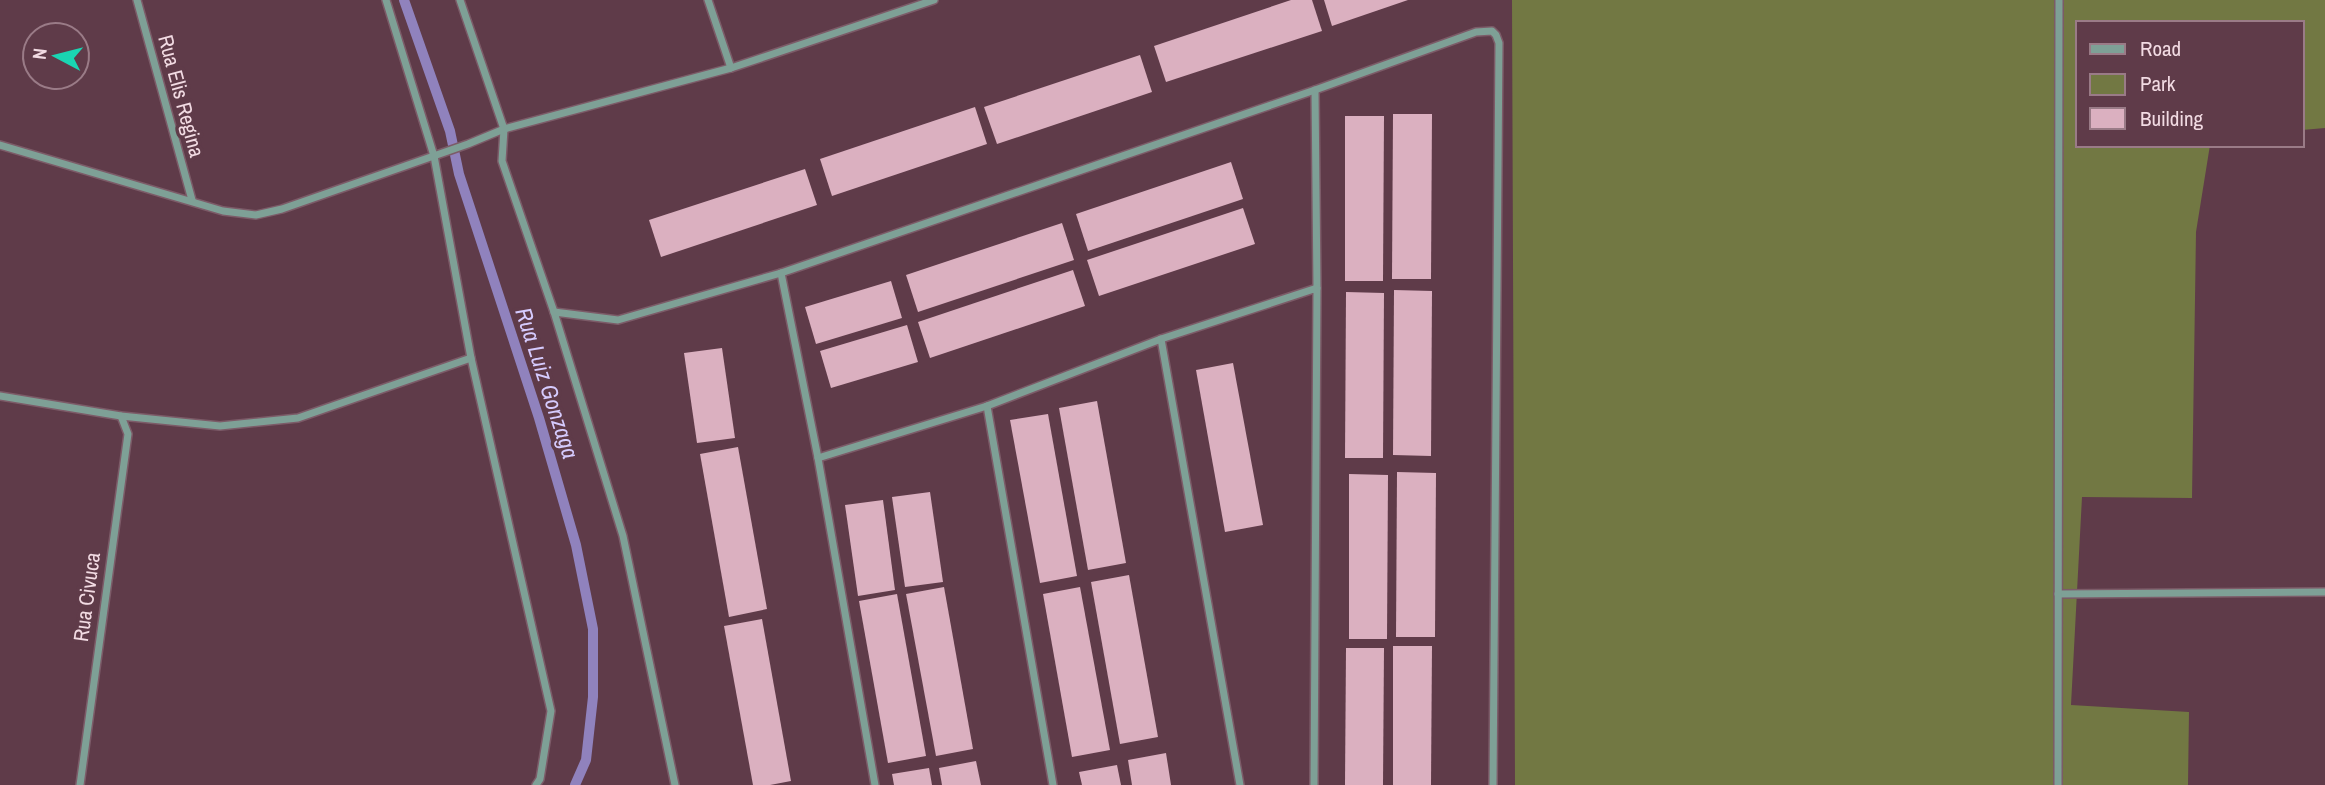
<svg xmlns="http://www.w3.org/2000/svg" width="2325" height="785" viewBox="0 0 2325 785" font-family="'Archivo Narrow',sans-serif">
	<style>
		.green { fill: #727843 }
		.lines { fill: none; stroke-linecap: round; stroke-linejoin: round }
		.stream { stroke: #9082bd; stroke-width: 10 }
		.building { fill: #dbb0c0 }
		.minor-casing { stroke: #7c5b68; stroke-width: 10 }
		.minor { stroke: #7ea096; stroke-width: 7 }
		.labels { text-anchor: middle; stroke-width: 7; stroke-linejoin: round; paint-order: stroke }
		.street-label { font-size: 21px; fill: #f2dbe3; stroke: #5f3b49 }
		.water-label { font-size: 23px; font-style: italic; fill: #d6cbfe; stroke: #5f3b49 }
	</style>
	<rect width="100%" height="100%" fill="#5f3b49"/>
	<polygon class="green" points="1512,0 2325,0 2325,128 2302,130 2302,23 2078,23 2078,145 2210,145 2196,232 2192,498 2082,497 2071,705 2189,712 2188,785 1515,785"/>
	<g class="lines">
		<polyline class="stream" points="404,0 450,131 459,174 539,418 576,545 593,629 593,697 586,760 575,785"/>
	</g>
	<g class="building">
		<polygon points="1291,0 1312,0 1322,31 1166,82 1154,46"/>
		<polygon points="1324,0 1408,0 1332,26"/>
		<polygon points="1140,55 1152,92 997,144 984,107"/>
		<polygon points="975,107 987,144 832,196 820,159"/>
		<polygon points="1393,114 1432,114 1431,279 1392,279"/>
		<polygon points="1345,116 1384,116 1383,281 1345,281"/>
		<polygon points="1231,162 1243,199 1088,251 1076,214"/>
		<polygon points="805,169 817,205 661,257 649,220"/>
		<polygon points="1243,208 1255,244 1099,296 1087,260"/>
		<polygon points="1062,223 1074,260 918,312 906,275"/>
		<polygon points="1073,270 1085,306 930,358 918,322"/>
		<polygon points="891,281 902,318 816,344 805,307"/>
		<polygon points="1394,290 1432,291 1431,456 1393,455"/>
		<polygon points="1346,292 1384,293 1383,458 1345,458"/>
		<polygon points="907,325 918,362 831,388 820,351"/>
		<polygon points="722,348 735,438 697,443 684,353"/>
		<polygon points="1233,363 1263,525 1225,532 1196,370"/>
		<polygon points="1097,401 1126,563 1088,570 1059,408"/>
		<polygon points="1048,414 1077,576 1040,583 1010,420"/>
		<polygon points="738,447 767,609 729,617 700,454"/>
		<polygon points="1397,472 1436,473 1435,637 1396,637"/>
		<polygon points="1349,474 1388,475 1387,639 1349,639"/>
		<polygon points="930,492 943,582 905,587 892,497"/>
		<polygon points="883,500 895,590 858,596 845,505"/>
		<polygon points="1129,575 1158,737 1120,744 1091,582"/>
		<polygon points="944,587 973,749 936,756 906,594"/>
		<polygon points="1080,587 1110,750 1072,757 1043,594"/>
		<polygon points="897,594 926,756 888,763 859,601"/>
		<polygon points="762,619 791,781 770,785 753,785 724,626"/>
		<polygon points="1393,646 1432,646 1431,785 1393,785"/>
		<polygon points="1346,648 1384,648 1383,785 1345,785"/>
		<polygon points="1166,753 1171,785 1132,785 1128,760"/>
		<polygon points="976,761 981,785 942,785 939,768"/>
		<polygon points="1117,765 1121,785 1082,785 1079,772"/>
		<polygon points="929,768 932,785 894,785 892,774"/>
	</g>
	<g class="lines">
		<g class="minor-casing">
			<g id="minor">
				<polyline points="137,0 192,200"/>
				<polyline points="386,0 434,156 471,358 551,711 540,779 536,785"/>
				<polyline points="460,0 504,129 502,161 554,312 623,536 675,785"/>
				<polyline points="708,0 731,68"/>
				<polyline points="1315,90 1317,288"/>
				<polyline points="0,145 223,211 256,215 282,209 468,144 504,129 731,68 934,0"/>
				<polyline points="781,273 818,458 875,785"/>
				<polyline points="554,312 618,320 781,273 1315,90 1476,32 1492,31 1496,35 1499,43 1493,785"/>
				<polyline points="1161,339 1240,785"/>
				<polyline points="0,396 121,416 220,426 298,418 471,358"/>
				<polyline points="987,406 1053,785"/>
				<polyline points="818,458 987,406 1161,339 1317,288 1314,785"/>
				<polyline points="2058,594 2325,592"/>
				<polyline points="80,785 128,434 121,416"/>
				<polyline points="2058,785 2059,0"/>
			</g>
		</g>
		<use href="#minor" class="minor"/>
	</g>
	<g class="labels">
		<g class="street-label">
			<text transform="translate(181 96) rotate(75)" y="7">Rua Elis Regina</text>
			<text transform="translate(87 597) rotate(-82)" y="7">Rua Civuca</text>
		</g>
		<g class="water-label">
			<text transform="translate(547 383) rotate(72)" y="8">Rua Luiz Gonzaga</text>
		</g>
	</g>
	<rect x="2076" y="21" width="228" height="126" fill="#5f3b49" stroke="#9a7b87" stroke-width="2"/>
	<rect x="2090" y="44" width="35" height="10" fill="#7ea096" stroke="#9a7b87" stroke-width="2"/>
	<text x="2140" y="56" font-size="21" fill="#f2dbe3">Road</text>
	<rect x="2090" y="74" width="35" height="21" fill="#727843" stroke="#9a7b87" stroke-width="2"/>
	<text x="2140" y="91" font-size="21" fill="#f2dbe3">Park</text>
	<rect x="2090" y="108" width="35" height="21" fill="#dbb0c0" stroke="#9a7b87" stroke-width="2"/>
	<text x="2140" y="126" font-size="21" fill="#f2dbe3">Building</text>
	<g transform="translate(56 56) rotate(277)"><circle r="33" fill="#5f3b49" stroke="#9a7b87" stroke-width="2"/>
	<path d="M0-5L12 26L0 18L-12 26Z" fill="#1ad5b2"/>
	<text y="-10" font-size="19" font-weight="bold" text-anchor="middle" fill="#f2dbe3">N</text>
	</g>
</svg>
